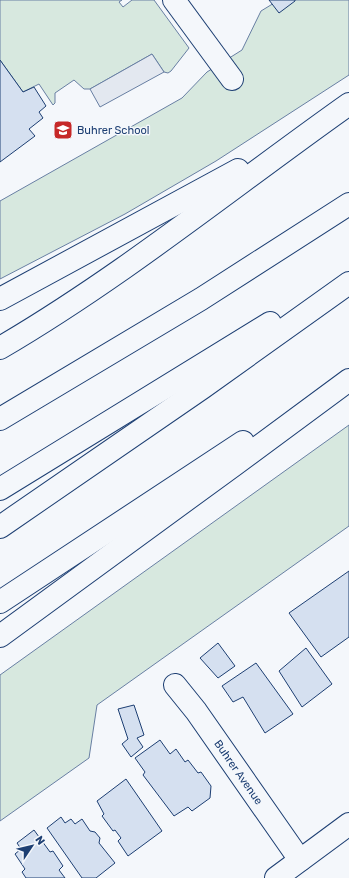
<svg xmlns="http://www.w3.org/2000/svg" width="349" height="878" viewBox="0 0 349 878" font-family="Rubik,sans-serif">
	<style>
		.green { fill: #d7e8df; stroke: #687fa3 }
		.parking { fill: #e3e8f0; stroke: #687fa3 }
		.building { fill: #d5e0f0; stroke: #1d3f73 }
		.lines { fill: none; stroke-linecap: round; stroke-linejoin: round }
		.minor-casing { stroke: #1d3f73; stroke-width: 24 }
		.highway-casing { stroke: #1d3f73; stroke-width: 24 }
		.minor { stroke: #f4f7fb; stroke-width: 22 }
		.highway { stroke: #f4f7fb; stroke-width: 22 }
		.labels { text-anchor: middle; stroke-width: 3; stroke-linejoin: round; paint-order: stroke }
		.poi-label { font-size: 11px; fill: #1d3f73; stroke: #f4f7fb; text-anchor: start }
		.street-label { font-size: 11px; fill: #1d3f73; stroke: #f4f7fb }
	</style>
	<rect width="100%" height="100%" fill="#f4f7fb"/>
	<g class="green">
		<polygon points="0,0 122,0 119,2 123,7 132,0 154,0 189,48 171,71 168,73 164,72 152,54 90,89 84,89 74,80 55,93 55,103 53,105 39,84 23,92 0,60"/>
		<polygon points="279,0 349,0 349,75 216,161 125,214 0,279 0,201 182,98 207,72 242,50 261,11"/>
		<polygon points="349,425 349,526 97,705 89,758 0,821 0,675"/>
	</g>
	<polygon class="parking" points="152,54 164,72 100,107 90,89"/>
	<g class="building">
		<polygon points="269,0 295,0 295,1 279,13"/>
		<polygon points="0,60 23,92 34,87 46,106 39,112 43,118 29,129 35,136 0,162"/>
		<polygon points="349,571 349,637 321,657 289,613"/>
		<polygon points="218,643 235,666 218,678 200,658"/>
		<polygon points="306,648 332,684 302,707 279,671"/>
		<polygon points="256,663 293,714 265,733 243,697 233,702 222,686"/>
		<polygon points="134,705 144,735 137,738 143,747 131,757 122,744 128,739 118,709"/>
		<polygon points="160,740 170,754 176,749 185,762 188,760 198,773 201,772 211,786 210,798 192,811 188,807 174,816 143,775 145,772 135,758"/>
		<polygon points="126,779 162,831 128,856 118,841 121,838 115,830 113,831 102,816 104,814 97,801"/>
		<polygon points="61,817 65,823 71,819 75,824 82,819 90,831 95,832 100,838 99,843 115,863 96,878 82,878 47,828"/>
		<polygon points="34,830 50,852 53,851 63,866 59,870 65,878 26,878 22,872 25,869 15,854 21,849 17,843"/>
	</g>
	<g class="lines">
		<g class="minor-casing">
			<g id="minor">
				<polyline points="174,0 232,79"/>
				<path id="s1" d="M175,685l21,26 104,149"/>
				<polyline points="276,878 349,824"/>
			</g>
		</g>
		<g class="highway-casing">
			<g id="highway">
				<polyline points="0,299 238,170"/>
				<path d="M0,348c123,-72 233,-162 349,-244"/>
				<polyline points="0,419 201,299 349,204"/>
				<polyline points="0,489 270,323"/>
				<polyline points="0,527 202,388 349,283"/>
				<polyline points="0,602 243,442"/>
				<polyline points="0,636 234,465 349,380"/>
			</g>
		</g>
		<use href="#minor" class="minor"/>
		<use href="#highway" class="highway"/>
	</g>
	<defs>
		<g id="school-square" transform="scale(1)"><rect x="-9" y="-9" width="18" height="18" rx="4" fill="#c62828" stroke="#f4f7fb"/><path d="M0-5L7-2L0 1L-7-2ZM-4 1L0 2.5L4 1V4Q0 6-4 4Z" fill="#fff"/></g>
	</defs>
	<g fill-rule="evenodd">
		<use href="#school-square" x="63" y="130"/>
	</g>
	<g class="labels">
		<g class="poi-label">
			<text x="77" y="134">Buhrer School</text>
		</g>
		<g class="street-label">
			<text dy="4" stroke="none"><textPath href="#s1" startOffset="108">Buhrer Avenue</textPath></text>
		</g>
	</g>
	<g transform="translate(32 846) rotate(55)" stroke="#f4f7fb" stroke-width="3" paint-order="stroke">
	<path d="M0-3L7 15L0 10L-7 15Z" fill="#1d3f73"/>
	<text y="-6" font-size="11" font-weight="bold" text-anchor="middle" fill="#1d3f73">N</text>
	</g>
</svg>
